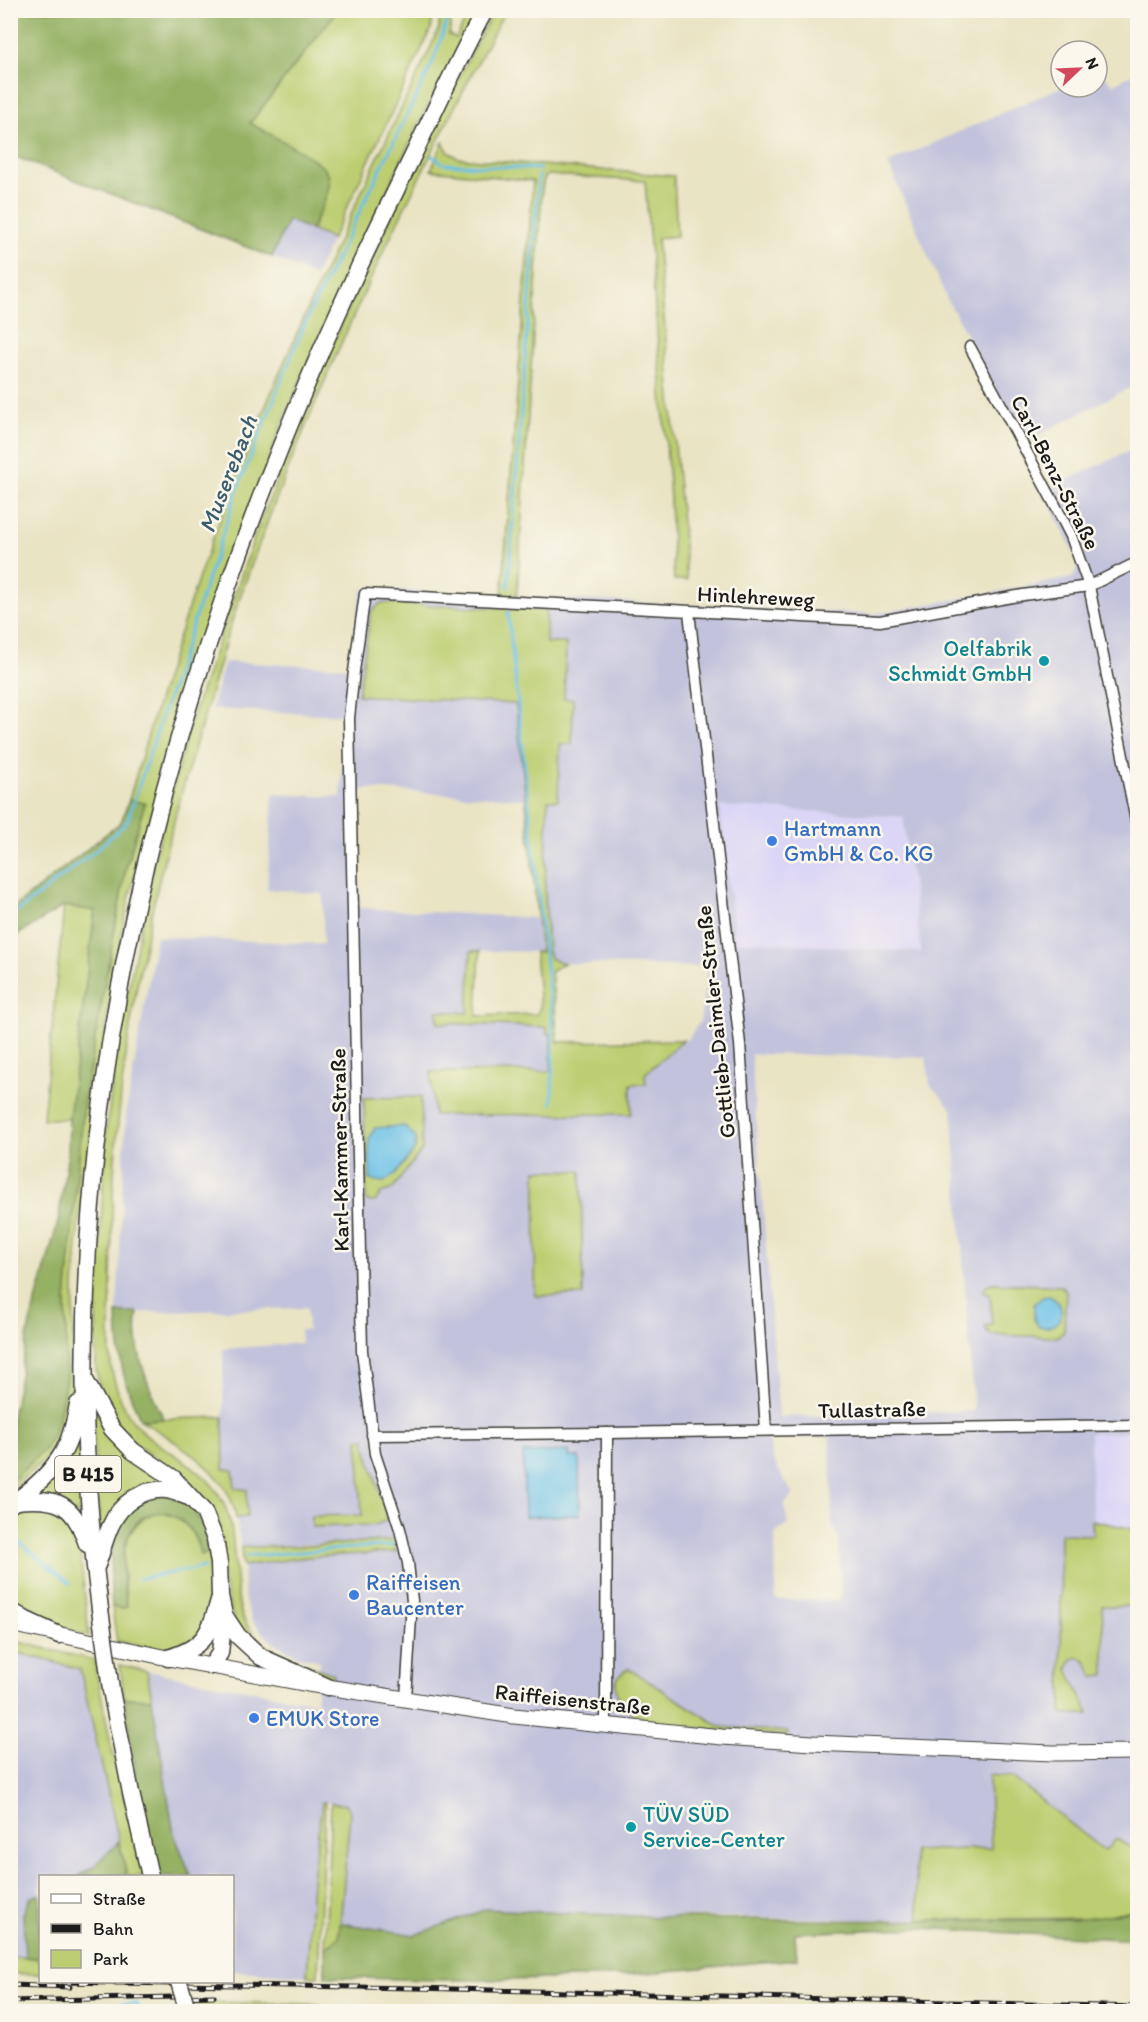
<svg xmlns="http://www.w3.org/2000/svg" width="1148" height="2022" viewBox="0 0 1148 2022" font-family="Itim,sans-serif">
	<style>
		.built { fill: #dcd6f6 }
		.industrial { fill: #c2c2dc; fill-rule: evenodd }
		.green { fill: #bcce71; stroke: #6c7546; stroke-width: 1.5 }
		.forest { fill: #95b163; stroke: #586640; stroke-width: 1.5 }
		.water { fill: #69c0e6; stroke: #426e81; stroke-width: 1.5 }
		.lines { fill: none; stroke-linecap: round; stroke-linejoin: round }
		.stream { stroke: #69c0e6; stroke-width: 3 }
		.street-casing { stroke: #3b3a35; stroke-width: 13 }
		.secondary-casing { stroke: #3b3a35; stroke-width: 17 }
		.primary-casing { stroke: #3b3a35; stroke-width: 19 }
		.street { stroke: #fff; stroke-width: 10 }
		.secondary { stroke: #fff; stroke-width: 15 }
		.primary { stroke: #fff; stroke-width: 16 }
		.rail-casing { stroke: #1c1c1c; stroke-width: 5 }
		.rail { stroke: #fbf7ec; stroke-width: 3; stroke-dasharray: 9; stroke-linecap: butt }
		.primary-bridge-casing { stroke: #3b3a35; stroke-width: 19; stroke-linecap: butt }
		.primary-bridge { stroke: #fff; stroke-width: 16 }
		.culture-dot { fill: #0f9aa8; stroke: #fbf7ec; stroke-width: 2 }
		.shop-dot { fill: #3f7fe0; stroke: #fbf7ec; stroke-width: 2 }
		.labels { text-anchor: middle; stroke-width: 5; stroke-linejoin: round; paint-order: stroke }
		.shield { fill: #fbf7ec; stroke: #5f5e5a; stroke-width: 1.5 }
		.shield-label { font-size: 21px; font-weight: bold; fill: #1c1c1c }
		.street-label { font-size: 22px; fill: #1c1c1c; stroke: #fbf7ec }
		.culture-label { font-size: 22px; fill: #0d838f; stroke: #fbf7ec; text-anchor: end }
		.shop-label { font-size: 22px; fill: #366cbe; stroke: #fbf7ec; text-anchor: start }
		.water-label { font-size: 24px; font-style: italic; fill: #3b5e6d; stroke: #fbf7ec }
	</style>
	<rect width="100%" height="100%" fill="#fbf7ec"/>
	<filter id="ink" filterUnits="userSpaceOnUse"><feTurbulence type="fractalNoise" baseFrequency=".0167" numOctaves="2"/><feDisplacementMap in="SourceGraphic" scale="12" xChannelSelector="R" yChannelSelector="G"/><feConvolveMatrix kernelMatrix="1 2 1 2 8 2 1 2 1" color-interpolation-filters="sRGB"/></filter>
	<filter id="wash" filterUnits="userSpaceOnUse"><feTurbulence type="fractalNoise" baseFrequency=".008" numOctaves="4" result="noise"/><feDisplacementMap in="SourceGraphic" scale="24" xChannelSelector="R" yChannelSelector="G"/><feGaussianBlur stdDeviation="1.35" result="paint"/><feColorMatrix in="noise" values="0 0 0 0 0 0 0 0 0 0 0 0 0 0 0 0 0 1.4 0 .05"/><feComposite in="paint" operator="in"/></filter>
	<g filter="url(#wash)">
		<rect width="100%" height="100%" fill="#e9e4c4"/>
		<g class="built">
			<polygon points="720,805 903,817 921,952 758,942 735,942"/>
			<polygon points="1137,1432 1137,1530 1092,1520 1090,1433"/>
		</g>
		<g class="industrial">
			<polygon points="1100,70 1113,85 1137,71 1137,384 1024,442 946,297 888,163 1061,87 1097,87 1097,71"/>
			<polygon points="288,220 332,239 315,276 272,257"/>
			<path d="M1137,447v985l-47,1 3,102 -33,-1 2,180h27l-21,-49 6,-7 8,-1 4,3 7,16 12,-24 -3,-46h35v245l-21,-12 -11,12 -93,-74 -23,-2 2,73 -77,3 5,69 -322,-5 -110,-6 -72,26 -75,-12 10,-111 -3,-7 -25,-3 -10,77 -5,97 -74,-5 -1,-95h-41l-17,-42 -27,-163 169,32 4,-42 -21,-5 -27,-14 -19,-20 -8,-22 -2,-34 65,-9 87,-16 -154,6 -5,-29 11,-1v-27l-12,-2 -11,-19 -1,-120 78,-6 -1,-13h8l-1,-22 -190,5 9,-199 30,-177 167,7v-50l-56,-5 6,-95 68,3 3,-82 -133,-6 14,-47 123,5 14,-78 513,25 197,-36 5,-7 -1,-14 -32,-66zM381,603l165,7v33l20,1 -2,55 9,1 -1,44h-12l-2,55 -10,1 -3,95 3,57 3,7 13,4 144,4 -8,55 -13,18h-4l-38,34 -14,10v30l-200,-42 120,-1v-37l-4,-7 -109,-16 30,2 3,-62 70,1 -3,-34 -178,-10 -3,-118 12,-1 156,10 -9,-96 -158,-8 13,-82zM720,806l183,11 18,135 -163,-10h-23zM751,1054l175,3 4,28 22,24 22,302 -195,6zM768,1437h62l2,87 7,16 2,60h-65l-1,-66 13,-10 -4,-20 10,-9 -11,-17 -10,-19z"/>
			<polygon points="10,1651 80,1669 127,1876 40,1876 40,1958 11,1957"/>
		</g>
		<g class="green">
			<polygon points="337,11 434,11 431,29 332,239 311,230 318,214 250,123"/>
			<path d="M440,11h13l-4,24 7,3 14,-27h9l-61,114 -86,182 -47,109 -80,212 -31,104 -20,73 -10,30 -15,64 -16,76 -34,242 -5,69 -2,116 -11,32 -14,23 -36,32v-7l42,-47 7,-21 6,-37v-77l18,-200 42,-233 18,-63 -15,-4c29,-102 60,-203 99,-301 59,-152 129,-300 200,-446l11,-25z"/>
			<path d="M493,11h12c-101,190 -195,385 -266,589 -14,40 -25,82 -37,124 -50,161 -86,329 -90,499 0,30 -1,61 -2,92 0,21 -2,44 4,64 4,15 10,30 19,42 25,32 68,39 89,79 9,17 11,35 12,54 2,18 2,37 6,55 11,41 58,54 94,65l-2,7 -68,-28 -28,-28 -6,-17 -25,-108 -28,-28 -50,-33 -20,-30 -7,-19 -4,-21v-51l10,-184 11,-87 36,-184 37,-140 66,-190 71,-177 109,-235z"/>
			<polygon points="443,142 448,151 458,158 674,176 677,236 657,238 687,580 674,580 669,483 645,181 548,175 544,179 542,190 517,595 502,594 533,181 431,170"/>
			<polygon points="381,603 546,610 546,643 566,643 564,699 573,699 572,744 560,744 558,800 548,800 545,895 548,952 551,959 564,963 551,971 558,1042 683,1040 645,1074 646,1084 631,1084 631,1114 434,1115 431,1072 551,1071 551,1034 547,1033 547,1027 438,1023 437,1011 468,1013 471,951 480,951 477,1016 537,1014 540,1007 535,952 541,952 516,704 358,695 371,612"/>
			<polygon points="64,906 95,910 69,1119 43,1119"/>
			<polygon points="421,1097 422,1150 392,1189 381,1193 375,1202 366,1201 364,1098"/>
			<polygon points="536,1170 581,1171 583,1295 535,1296"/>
			<polygon points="991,1283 1061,1286 1066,1292 1064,1332 1056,1337 992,1335 987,1331 985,1326 992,1325 990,1293 983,1292 987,1285"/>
			<polygon points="91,1403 175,1484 101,1542"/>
			<path d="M223,1417l1,52 9,1 2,18 12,2v27l-11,1c-6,-48 -59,-74 -95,-98z"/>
			<polygon points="78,1433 83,1516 30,1496"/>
			<polygon points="365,1438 367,1451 388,1520 375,1525 312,1527 311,1516 362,1515 358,1439"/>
			<polygon points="29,1505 58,1507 78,1533 89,1636 54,1625 11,1605 10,1513"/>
			<path d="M157,1512c26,4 34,14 43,39l10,2c4,32 1,50 -7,80l-22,16 -17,1 -47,-9 -5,-34 10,2 5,-3c-4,-36 -13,-79 30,-94z"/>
			<path d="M1092,1520l45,10v76h-35l3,69 -12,1c-5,-11 -8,-24 -22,-16l-3,9 21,45h-27l-2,-180 33,1z"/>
			<polygon points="395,1540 396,1552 308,1557 243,1566 241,1547 307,1546"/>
			<polygon points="10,1640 94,1660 112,1749 144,1876 127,1876 80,1669 11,1651"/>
			<polygon points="120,1665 147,1671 152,1699 124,1698"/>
			<path d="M629,1669l92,58 67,5v4c-34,-2 -68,-5 -102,-9 -15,-3 -32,-4 -46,-10 -11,-4 -22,-15 -24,-27 -2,-11 4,-17 13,-21z"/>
			<polygon points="989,1775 1012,1777 1105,1851 1116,1839 1137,1851 1137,1909 1094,1918 919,1920 914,1851 991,1848"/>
			<polygon points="322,1802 325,1802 318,1976 307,1976 312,1879"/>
			<polygon points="331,1803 347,1805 350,1812 339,1937 325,1948"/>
			<polygon points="11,1957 40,1958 40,1974 11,1974"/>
			<polygon points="194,2002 318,2004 318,2011 197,2011"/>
		</g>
		<g class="forest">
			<path d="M10,11h327l-87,112c17,11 76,37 79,54 3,14 -12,40 -18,53l-23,-10 -16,37 -261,-102z"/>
			<polygon points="129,800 145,803 126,867 84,1100 66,1300 66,1377 60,1414 53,1435 45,1449 11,1482 11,1422 30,1323 58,1222 68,1152 69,1119 95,911 64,906 11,939 11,910 121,822"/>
			<path d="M117,1313h21c-7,31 11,78 26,106l-23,1c-19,-38 -23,-65 -24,-107z"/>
			<path d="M156,1494c9,2 21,3 28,8 17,9 22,34 26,51l-10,2c-4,-40 -54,-62 -72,-18 -9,21 -4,47 -1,69l-5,3 -10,-2c-2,-33 -6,-75 19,-100 6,-6 17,-9 25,-13z"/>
			<polygon points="124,1698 152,1699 174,1834 191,1876 157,1876 141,1812"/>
			<polygon points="119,1842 127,1876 79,1876 93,1867"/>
			<polygon points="40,1894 40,1958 25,1957 23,1914 30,1898"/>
			<path d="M487,1909c156,9 313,13 469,11 58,-1 126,4 181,-11l1,31 -219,-12 -124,5 2,26c-74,6 -148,16 -222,19 -84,4 -167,2 -250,-1v-29l14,-11 1,-14 75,12z"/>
		</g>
		<g class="water">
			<polygon points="404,1126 416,1138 415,1149 396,1174 384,1182 370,1180 369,1139 375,1128"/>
			<path d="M1049,1296c21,9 13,35 -10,31l-5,-8v-15l9,-7z"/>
			<polygon points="569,1451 569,1457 579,1457 580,1515 525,1517 523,1453"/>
		</g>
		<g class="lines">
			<g class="stream">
				<polyline points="432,156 444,164 540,169"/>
				<polyline points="508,587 539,175"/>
				<polyline points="508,612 553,1029 552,1104"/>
				<polyline points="10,917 95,851 127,822 239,485 306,321 433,62 446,24 446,10"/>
				<polyline points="10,1535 70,1583"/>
				<polyline points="246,1556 394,1545"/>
				<polyline points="138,1579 205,1567"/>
				<polyline points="10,2008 137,2004 142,2012"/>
			</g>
		</g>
	</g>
	<g filter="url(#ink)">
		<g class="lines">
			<g class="street-casing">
				<g id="street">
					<polyline points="970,347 1055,505 1071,536 1089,586 1138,831"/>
					<polyline points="689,612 740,1044 766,1430"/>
					<polyline points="372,1435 607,1433 1138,1425"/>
					<polyline points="406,1699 412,1601 408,1563 400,1529 375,1454 362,1351 349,718 354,671 365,594 880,621 1023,595 1089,586 1138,562"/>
					<polyline points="606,1726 607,1433"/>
				</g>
			</g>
			<g class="secondary-casing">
				<polyline id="secondary" points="10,1624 168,1658 308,1684 514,1716 722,1737 813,1743 1053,1753 1138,1752"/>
			</g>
			<g class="primary-casing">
				<g id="primary">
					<polyline points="85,1380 112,1429 133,1451 173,1478 204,1512 215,1539 219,1563 220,1596 224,1615 238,1636 261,1657 328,1687"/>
					<path d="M16,1501c42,-4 58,2 71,43"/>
					<path d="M10,1505c19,-13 40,-31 52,-51 9,-15 13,-33 16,-50"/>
					<path d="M97,1565c5,-13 8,-28 14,-40 9,-21 32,-38 56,-35 7,1 15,5 22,7"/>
					<path d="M100,1609c-65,-498 80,-983 299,-1425 29,-58 55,-117 86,-174"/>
					<polyline points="10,1610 26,1620 59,1635"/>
					<path d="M168,1658c35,-10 42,-24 51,-58"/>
					<polyline points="211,1666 220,1653 224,1615"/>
					<polyline points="111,1690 131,1793 150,1876"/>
				</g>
			</g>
			<use href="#street" class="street"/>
			<use href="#secondary" class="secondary"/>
			<use href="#primary" class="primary"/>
			<g class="rail-casing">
				<g id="rail">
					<polyline points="62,1982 416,1988 1138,2007"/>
					<polyline points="10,1985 70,1987"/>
					<polyline points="10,2001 214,1996"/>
				</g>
			</g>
			<use href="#rail" class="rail"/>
			<g class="primary-bridge-casing">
				<g id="primary-bridge">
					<polyline points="100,1609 111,1690"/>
					<polyline points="179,1982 188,2012"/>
				</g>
			</g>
			<use href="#primary-bridge" class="primary-bridge"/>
		</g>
	</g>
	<g class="culture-dot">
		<circle cx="1044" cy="661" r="6"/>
		<circle cx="631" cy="1827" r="6"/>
	</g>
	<g class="shop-dot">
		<circle cx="772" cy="841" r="6"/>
		<circle cx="354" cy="1595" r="6"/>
		<circle cx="254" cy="1718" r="6"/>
	</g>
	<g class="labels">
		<rect class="shield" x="55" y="1456" width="66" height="36" rx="4.5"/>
		<g class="shield-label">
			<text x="88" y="1481">B 415</text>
		</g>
		<g class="street-label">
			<text transform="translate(1056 472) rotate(63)" y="8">Carl-Benz-Straße</text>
			<text transform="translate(756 596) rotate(3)" y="8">Hinlehreweg</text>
			<text transform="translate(715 1022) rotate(-96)" y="8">Gottlieb-Daimler-Straße</text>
			<text transform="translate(339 1150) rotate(-91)" y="8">Karl-Kammer-Straße</text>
			<text transform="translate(872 1409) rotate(-1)" y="8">Tullastraße</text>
			<text transform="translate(573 1699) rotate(6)" y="8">Raiffeisenstraße</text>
		</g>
		<g class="culture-label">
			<text x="1032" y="656">Oelfabrik<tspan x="1032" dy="25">Schmidt GmbH</tspan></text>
			<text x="643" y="1822" text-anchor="start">TÜV SÜD<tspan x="643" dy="25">Service-Center</tspan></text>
		</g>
		<g class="shop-label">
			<text x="784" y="836">Hartmann<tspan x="784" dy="25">GmbH &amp; Co. KG</tspan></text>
			<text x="366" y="1590">Raiffeisen<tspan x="366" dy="25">Baucenter</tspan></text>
			<text x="266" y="1726">EMUK Store</text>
		</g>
		<g class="water-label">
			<text transform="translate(228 474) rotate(-69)" y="8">Muserebach</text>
		</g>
	</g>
	<rect width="1148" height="2022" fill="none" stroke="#fbf7ec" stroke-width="36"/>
	<rect x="39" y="1875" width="195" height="108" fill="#fbf7ec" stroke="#a29f99" stroke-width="1.5"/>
	<rect x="51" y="1894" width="30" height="9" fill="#ffffff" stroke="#a29f99" stroke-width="1.5"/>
	<text x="93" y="1905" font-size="18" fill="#1c1c1c">Straße</text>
	<rect x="51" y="1924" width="30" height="9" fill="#1c1c1c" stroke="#a29f99" stroke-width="1.5"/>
	<text x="93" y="1935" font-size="18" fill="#1c1c1c">Bahn</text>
	<rect x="51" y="1950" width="30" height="18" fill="#bcce71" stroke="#a29f99" stroke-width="1.5"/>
	<text x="93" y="1965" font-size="18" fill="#1c1c1c">Park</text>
	<g transform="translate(1079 69) rotate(67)"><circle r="28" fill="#fbf7ec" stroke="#a29f99" stroke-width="1.5"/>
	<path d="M0-4.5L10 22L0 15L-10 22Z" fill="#d1495b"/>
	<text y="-9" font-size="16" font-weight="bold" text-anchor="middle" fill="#1c1c1c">N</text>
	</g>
</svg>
